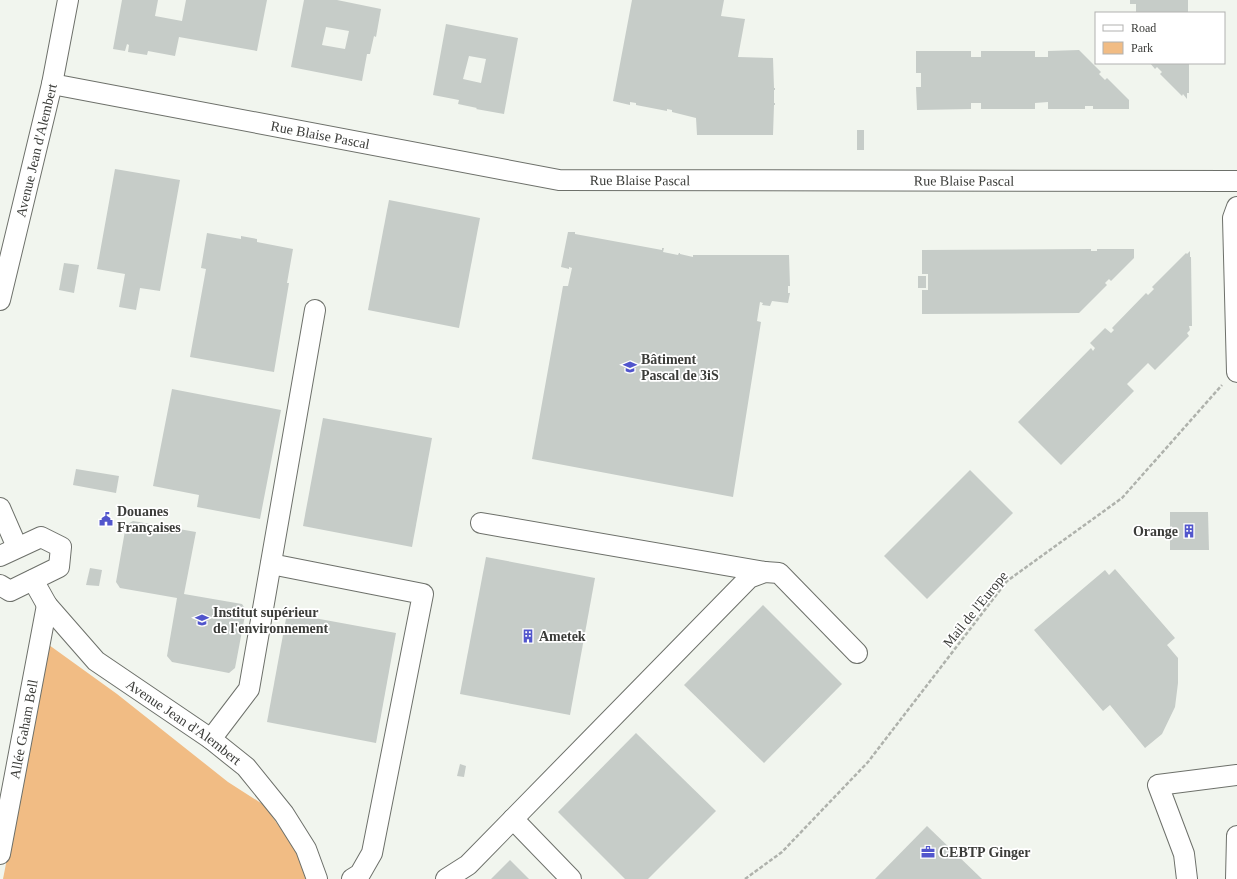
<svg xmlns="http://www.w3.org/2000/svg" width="1237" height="879" viewBox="0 0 1237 879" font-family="Georgia,serif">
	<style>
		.green { fill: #f1bc84 }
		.building { fill: #c6ccc8; fill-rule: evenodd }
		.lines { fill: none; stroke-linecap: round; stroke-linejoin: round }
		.minor-casing { stroke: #6d706a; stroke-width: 22 }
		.path { stroke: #afb2ac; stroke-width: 2.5; stroke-dasharray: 4 2; stroke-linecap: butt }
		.minor { stroke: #fff; stroke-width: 20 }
		.labels { text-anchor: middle; stroke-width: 3.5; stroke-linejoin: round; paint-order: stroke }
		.street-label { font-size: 14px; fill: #3b3c39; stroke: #fff }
		.poi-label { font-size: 14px; font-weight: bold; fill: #3b3c39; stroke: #fff; text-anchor: start }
	</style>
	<rect width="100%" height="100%" fill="#f1f5ee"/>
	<polygon class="green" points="49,645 117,694 228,782 264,805 296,850 307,879 3,879"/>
	<g class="building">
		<polygon points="122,0 158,0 155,16 182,21 186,0 267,0 257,51 179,37 175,56 148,51 147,55 128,52 129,45 127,44 125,51 113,49"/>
		<path d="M304,0h33l44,9 -5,28 -2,-1 -4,18h-3l-5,27 -71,-14zM326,27l23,4 -4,18 -23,-4z"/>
		<polygon points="632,0 724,0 721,16 745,19 738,57 773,58 774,88 775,88 775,90 774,90 774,103 775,103 775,105 774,105 773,135 697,135 696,118 672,112 672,110 667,109 667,111 636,105 636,103 630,102 630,105 613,101"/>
		<polygon points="1130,0 1188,0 1188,13 1136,13 1136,4 1130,4"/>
		<path d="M446,24l72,14 -14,76 -28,-5 1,-1 -19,-4 1,-4 -26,-5zM469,56l17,3 -5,24 -18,-4z"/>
		<polygon points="1079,50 1101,72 1099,74 1105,80 1107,78 1129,100 1129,109 1093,109 1093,106 1085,106 1085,109 1048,109 1048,102 1035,103 1035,109 981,109 981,103 971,103 971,109 917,110 916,87 921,87 921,73 916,73 916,51 971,51 971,57 981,57 981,51 1035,51 1035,57 1048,57 1048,51"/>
		<polygon points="1150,63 1189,63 1189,93 1187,93 1187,99 1183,94 1182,96 1160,74 1162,72 1157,67 1155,69"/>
		<rect x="857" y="130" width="7" height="20"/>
		<polygon points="115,169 180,180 160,291 140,288 136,310 119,307 125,274 97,269"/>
		<polygon points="389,200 480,218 459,328 368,310"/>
		<polygon points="568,232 575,232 575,234 662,250 662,248 664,248 663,252 678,255 679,253 680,253 680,254 693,257 693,255 789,255 790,286 788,286 788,293 790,293 788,303 772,301 770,306 762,305 763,303 760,302 757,321 761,322 733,497 532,459 563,286 568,286 572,268 569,267 569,269 561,267"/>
		<polygon points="207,233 241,239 241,236 257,239 257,242 293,249 287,283 289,283 274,372 190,357 206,269 201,268"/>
		<polygon points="1091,249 1091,251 1097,251 1097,249 1134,249 1134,258 1111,281 1109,279 1105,283 1107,285 1079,313 922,314 922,290 928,290 928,274 922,274 922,250"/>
		<polygon points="1190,251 1190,257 1191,257 1192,326 1189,326 1190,330 1187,333 1189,336 1155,370 1148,363 1127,384 1134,391 1061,465 1018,422 1091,348 1093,351 1095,348 1090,343 1105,328 1111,333 1114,330 1112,328 1146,293 1148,295 1154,289 1152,287 1186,253 1187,254"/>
		<polygon points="64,263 79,265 74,293 59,290"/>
		<rect x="918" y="276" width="8" height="12"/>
		<polygon points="172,389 281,410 260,519 197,507 199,495 153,486"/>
		<polygon points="323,418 432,438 412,547 303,526"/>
		<polygon points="76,469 119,476 116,493 73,485"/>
		<polygon points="970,470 1013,513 927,599 884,556"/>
		<polygon points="1170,512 1208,512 1209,550 1170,550"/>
		<polygon points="133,521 196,532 184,594 242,604 246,610 235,668 229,673 172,662 167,656 177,598 120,588 116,582 126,525"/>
		<polygon points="486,557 595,578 570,715 460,694"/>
		<polygon points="90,568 102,570 99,586 86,585"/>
		<polygon points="1115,569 1175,638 1167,645 1178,658 1178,683 1175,707 1162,734 1145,748 1110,705 1103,711 1034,630 1105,570 1109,575"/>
		<polygon points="763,605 842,684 764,763 684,685"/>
		<polygon points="287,613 396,633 376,743 267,722"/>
		<polygon points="636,733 716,811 648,879 625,879 558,812"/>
		<polygon points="460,764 466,766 464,777 457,776"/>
		<polygon points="927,826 982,879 875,879"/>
		<polygon points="510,860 529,879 491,879"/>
	</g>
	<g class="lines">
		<g class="minor-casing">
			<g id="minor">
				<path id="s1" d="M52,84l507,96 678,1"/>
				<polyline points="1237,207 1233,218 1237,372"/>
				<path id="s2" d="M0,300l52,-216 16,-84"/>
				<polyline points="0,508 17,547"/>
				<polyline points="481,523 765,572"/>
				<polyline points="0,556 41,537 61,547 59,567 10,591 0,585"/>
				<polyline points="271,564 423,594 372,853 360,874 352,879"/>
				<path id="s3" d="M33,580l14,25 49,56 115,78 35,28 38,47 22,35 11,30"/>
				<polyline points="211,739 249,689 315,310"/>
				<polyline points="513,819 571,879"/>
				<path id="s4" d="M0,854l47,-249"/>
				<polyline points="446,879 468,865 749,578 765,572 779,573 857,653"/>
				<polyline points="1187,879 1184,854 1158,785 1237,775"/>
				<polyline points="1236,879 1237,836"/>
			</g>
		</g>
		<polyline class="path" points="745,879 782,852 868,762 1007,581 1122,498 1222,385"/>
		<use href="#minor" class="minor"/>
	</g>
	<defs>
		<g id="university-bare" transform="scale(1.08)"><path d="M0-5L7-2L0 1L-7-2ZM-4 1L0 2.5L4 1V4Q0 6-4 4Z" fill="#5155cc" stroke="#fff" stroke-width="2.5" paint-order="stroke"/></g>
		<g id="civic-bare" transform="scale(1.08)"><path d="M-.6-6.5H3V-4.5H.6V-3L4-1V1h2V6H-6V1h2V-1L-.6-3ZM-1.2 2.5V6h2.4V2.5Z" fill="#5155cc" stroke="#fff" stroke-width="2.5" paint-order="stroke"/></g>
		<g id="building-bare" transform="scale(1.08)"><path d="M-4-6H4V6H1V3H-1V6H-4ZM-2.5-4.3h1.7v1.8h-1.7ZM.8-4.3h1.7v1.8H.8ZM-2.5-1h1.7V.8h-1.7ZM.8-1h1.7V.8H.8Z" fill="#5155cc" stroke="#fff" stroke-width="2.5" paint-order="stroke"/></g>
		<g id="office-bare" transform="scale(1.08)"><path d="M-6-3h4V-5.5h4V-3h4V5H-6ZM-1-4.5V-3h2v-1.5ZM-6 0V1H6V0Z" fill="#5155cc" stroke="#fff" stroke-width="2.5" paint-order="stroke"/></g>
	</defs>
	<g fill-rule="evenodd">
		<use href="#university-bare" x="630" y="367"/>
		<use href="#civic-bare" x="106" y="519"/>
		<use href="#building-bare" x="1189" y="531"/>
		<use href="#university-bare" x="202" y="620"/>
		<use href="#building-bare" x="528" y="636"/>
		<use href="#office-bare" x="928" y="852"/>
	</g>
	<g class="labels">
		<g class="street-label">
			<text dy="5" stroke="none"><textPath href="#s1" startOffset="273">Rue Blaise Pascal</textPath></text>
			<text dy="5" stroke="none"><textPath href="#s2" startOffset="154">Avenue Jean d'Alembert</textPath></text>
			<text dy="5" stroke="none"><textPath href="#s1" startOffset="597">Rue Blaise Pascal</textPath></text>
			<text dy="5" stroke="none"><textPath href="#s1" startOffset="921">Rue Blaise Pascal</textPath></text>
			<text transform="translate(975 609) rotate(-51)" y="5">Mail de l'Europe</text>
			<text dy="5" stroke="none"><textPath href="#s3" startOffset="210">Avenue Jean d'Alembert</textPath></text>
			<text dy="5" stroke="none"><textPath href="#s4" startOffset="127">Allée Gaham Bell</textPath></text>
		</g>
		<g class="poi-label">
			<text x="641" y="364">Bâtiment<tspan x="641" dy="16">Pascal de 3iS</tspan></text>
			<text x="117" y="516">Douanes<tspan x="117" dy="16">Françaises</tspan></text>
			<text x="1178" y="536" text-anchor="end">Orange</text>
			<text x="213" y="617">Institut supérieur<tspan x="213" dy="16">de l'environnement</tspan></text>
			<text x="539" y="641">Ametek</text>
			<text x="939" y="857">CEBTP Ginger</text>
		</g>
	</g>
	<rect x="1095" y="12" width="130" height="52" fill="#ffffff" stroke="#b1b1b0"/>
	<rect x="1103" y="25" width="20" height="6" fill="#ffffff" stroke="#b1b1b0"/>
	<text x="1131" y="32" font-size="12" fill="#3b3c39">Road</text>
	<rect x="1103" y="42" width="20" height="12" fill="#f1bc84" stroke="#b1b1b0"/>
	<text x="1131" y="52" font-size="12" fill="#3b3c39">Park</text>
</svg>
